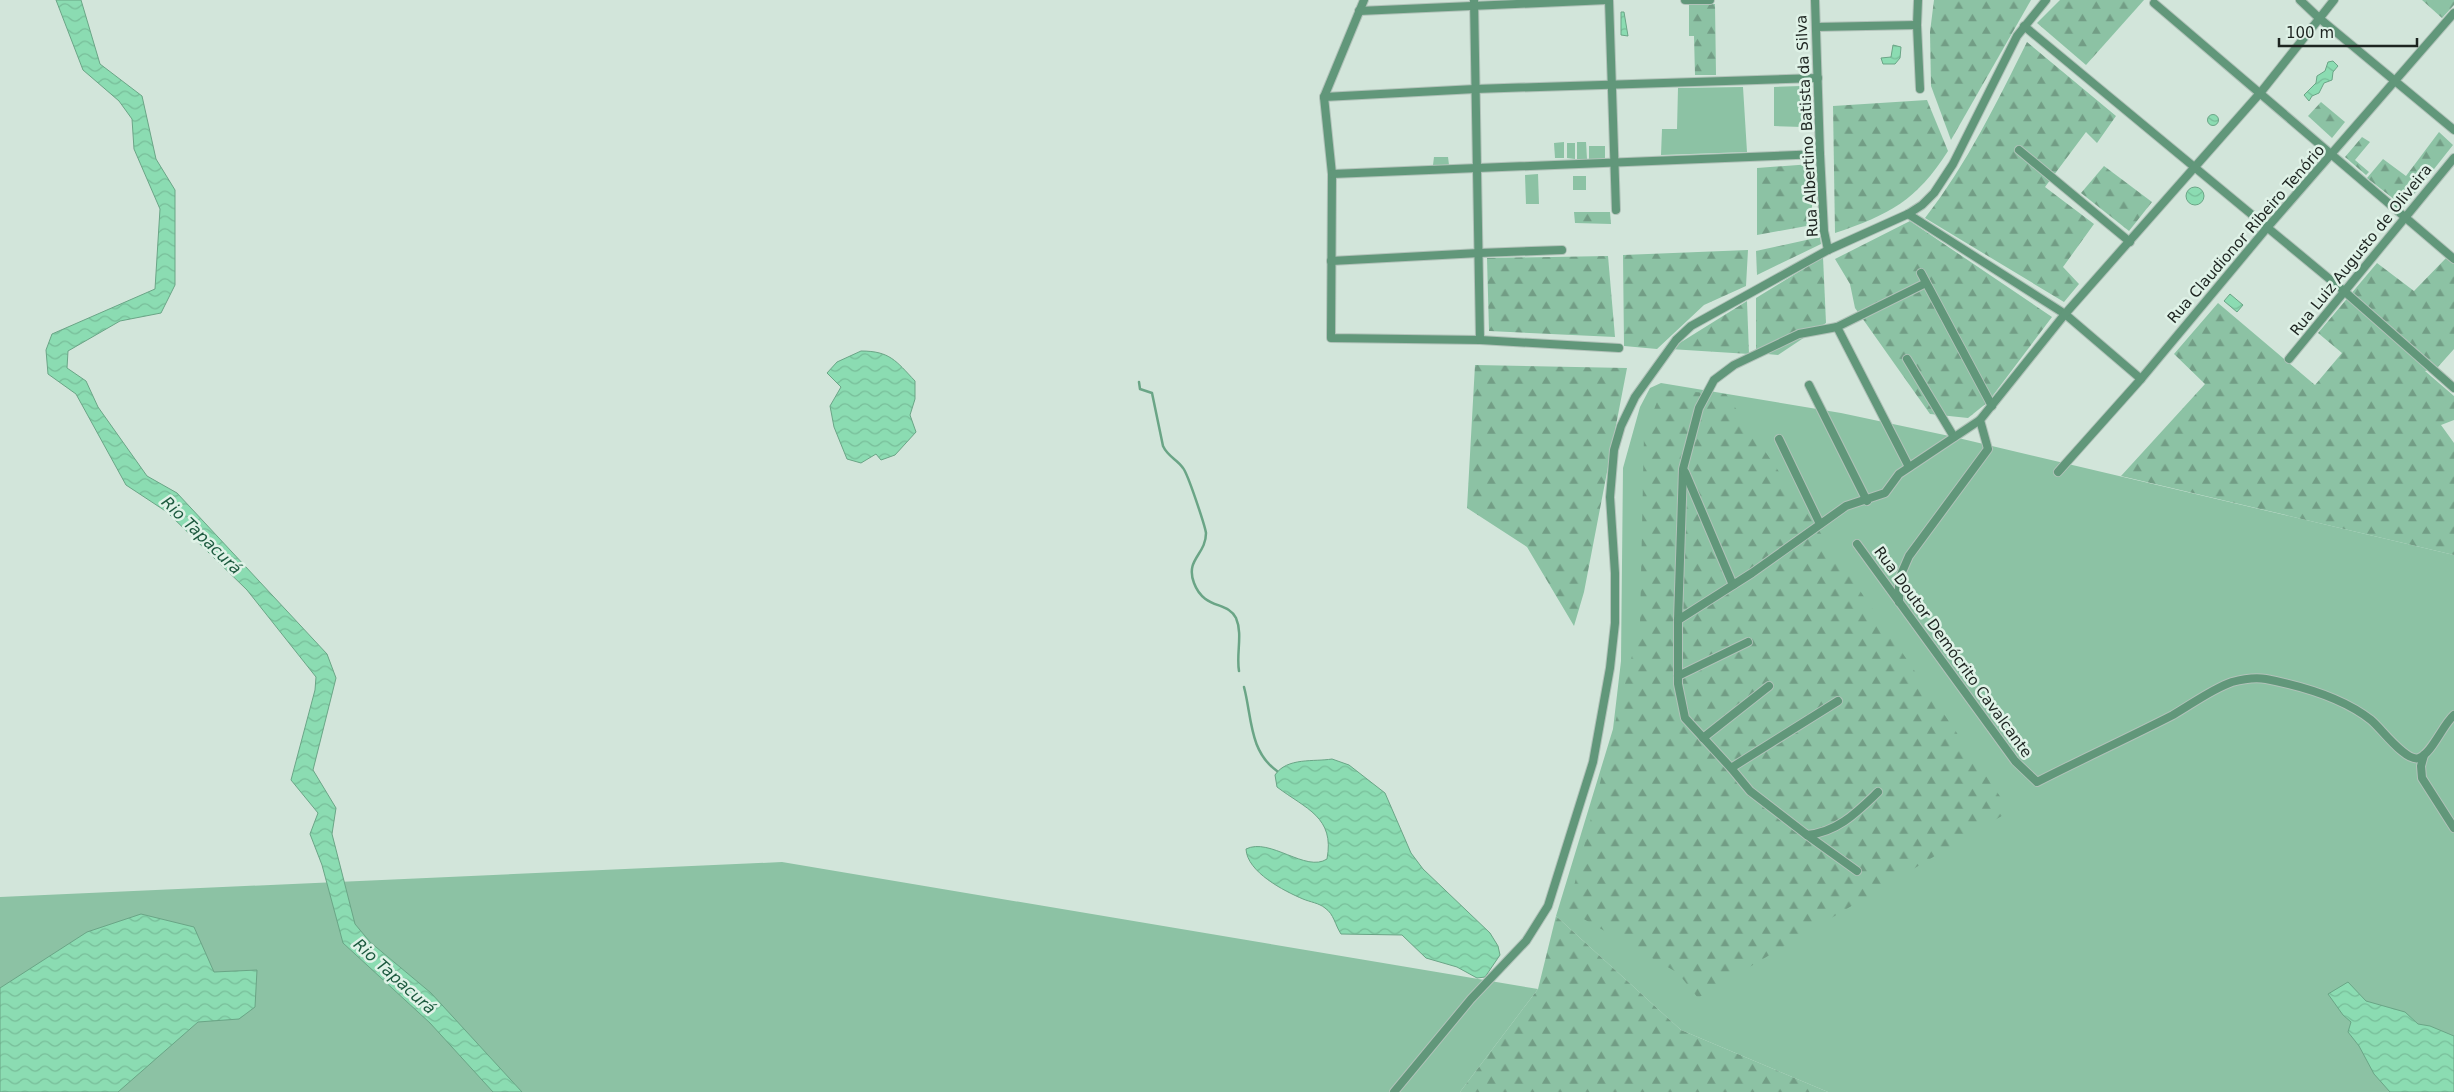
<svg xmlns="http://www.w3.org/2000/svg" width="2454" height="1092" viewBox="0 0 2454 1092" font-family="'DejaVu Sans',sans-serif">
	<style>
		.green { fill: #8cc2a4 }
		.forest { fill: url(#forest-firs) }
		.water { fill: url(#water-waves); stroke: #6aa586 }
		.lines { fill: none; stroke-linecap: round; stroke-linejoin: round }
		.stream { stroke: #6aa586; stroke-width: 2.5 }
		.minor-casing { stroke: #b1c2b9; stroke-width: 10 }
		.minor { stroke: #61977a; stroke-width: 8 }
		.labels { text-anchor: middle; stroke-width: 5; stroke-linejoin: round; paint-order: stroke }
		.street-label { font-size: 15px; fill: #1d2420; stroke: #dff2e7 }
		.water-label { font-size: 16px; font-style: italic; fill: #1d5a3f; stroke: #dff2e7 }
	</style>
	<defs>
		<pattern id="forest-firs" width="22" height="20" patternUnits="userSpaceOnUse" patternTransform="scale(1.25)"><rect width="22" height="20" fill="#8cc2a4"/><path d="M5 1l3.5 6h-7zM16 11l3.5 6h-7z" fill="#729d85"/></pattern>
		<pattern id="water-waves" width="16" height="10" patternUnits="userSpaceOnUse" patternTransform="scale(1.25)"><rect width="16" height="10" fill="#8bdcb2"/><path d="M0 5q4-4 8 0t8 0" fill="none" stroke="#78bd99"/></pattern>
	</defs>
	<rect width="100%" height="100%" fill="#d2e5da"/>
	<g class="green">
		<polygon points="1801,86 1802,127 1774,126 1774,87"/>
		<polygon points="1743,87 1747,152 1661,155 1662,129 1677,129 1678,88"/>
		<polygon points="1564,142 1564,158 1555,158 1554,143"/>
		<polygon points="1577,142 1586,142 1587,159 1577,159"/>
		<polygon points="1567,143 1575,143 1575,159 1567,158"/>
		<polygon points="1589,146 1605,146 1605,160 1589,159"/>
		<polygon points="1434,157 1448,157 1449,165 1433,165"/>
		<polygon points="1538,174 1539,204 1526,204 1525,175"/>
		<rect x="1573" y="176" width="13" height="14"/>
		<polygon points="1661,383 1841,413 1954,437 2454,555 2454,1092 1828,1092 1681,1030 1556,916 1613,729 1621,661 1623,468 1640,407 1650,388"/>
		<polygon points="782,862 1538,989 1460,1092 0,1092 0,897"/>
	</g>
	<g class="forest">
		<polygon points="1934,0 2031,0 1951,140 1931,86 1930,32"/>
		<polygon points="2060,0 2144,0 2086,65 2037,23"/>
		<polygon points="2422,0 2454,0 2454,5 2442,18"/>
		<polygon points="1715,4 1716,75 1695,75 1694,36 1689,36 1689,5"/>
		<path d="M2027,42l89,74 -19,27 -11,-11 -41,55 49,37 -31,43 16,17 -15,18 -139,-84c42,-54 72,-116 102,-176z"/>
		<path d="M1927,100l21,51c-31,49 -59,64 -113,82l-2,-127z"/>
		<polygon points="2321,102 2345,122 2332,138 2308,116"/>
		<polygon points="2439,132 2453,145 2404,207 2367,178 2383,159 2406,176"/>
		<polygon points="2362,137 2370,142 2355,160 2369,172 2366,175 2345,157"/>
		<polygon points="1812,164 1812,225 1757,235 1757,168"/>
		<polygon points="2104,166 2152,202 2129,231 2081,193"/>
		<polygon points="1574,212 1610,212 1611,224 1575,223"/>
		<polygon points="1910,221 2052,317 1988,402 1968,418 1930,414 1855,308 1850,284 1835,259"/>
		<polygon points="1820,237 1821,244 1757,275 1756,251"/>
		<polygon points="1748,250 1746,286 1704,305 1657,349 1624,346 1623,255"/>
		<polygon points="1608,256 1615,337 1489,331 1487,258"/>
		<polygon points="2448,256 2454,261 2454,349 2437,368 2425,371 2454,396 2454,420 2441,425 2454,443 2454,555 2121,476 2205,384 2174,354 2218,303 2315,385 2342,353 2318,333 2377,263 2414,291"/>
		<polygon points="1823,257 1826,323 1778,355 1756,353 1756,298"/>
		<polygon points="1747,301 1749,354 1670,349"/>
		<polygon points="1475,365 1627,368 1584,592 1574,626 1527,547 1467,508"/>
		<polygon points="1662,390 1726,394 2010,811 1698,998 1678,973 1568,910 1640,624 1644,434"/>
		<polygon points="1556,916 1681,1030 1828,1092 1460,1092 1538,989"/>
	</g>
	<g class="water">
		<polygon points="56,0 81,0 100,64 142,96 156,159 175,190 175,285 161,313 120,321 68,351 67,368 86,381 98,407 147,476 177,493 327,654 336,678 313,770 336,808 332,834 355,924 370,942 431,993 522,1092 493,1092 430,1023 343,943 322,865 310,834 318,813 291,780 315,690 316,677 247,590 167,512 126,485 76,394 48,374 46,350 52,334 155,289 160,209 134,149 132,119 119,101 83,70"/>
		<polygon points="1621,12 1624,12 1628,36 1621,35"/>
		<polygon points="1893,45 1901,47 1900,58 1895,64 1883,64 1881,58 1891,57"/>
		<polygon points="2333,61 2338,66 2333,72 2332,80 2324,83 2319,93 2312,96 2309,101 2304,95 2316,83 2317,76 2325,71 2328,62"/>
		<circle cx="2213" cy="120" r="5.5"/>
		<circle cx="2195" cy="196" r="9"/>
		<polygon points="2230,294 2243,305 2237,312 2224,301"/>
		<path d="M861,351c29,0 35,10 54,30v18l-5,16 6,17 -21,23 -14,5 -5,-6 -15,9 -14,-4 -13,-32 -4,-21 11,-19 -14,-14 10,-11z"/>
		<path d="M1332,759l17,6 36,28 26,60 12,16 67,64 8,13 2,9 -15,22 -8,1 -20,-11 -31,-9 -24,-23 -61,-1c-6,-9 -7,-20 -16,-26 -6,-5 -15,-6 -22,-9 -19,-8 -56,-27 -57,-50 24,-12 60,24 81,10 8,-42 -21,-50 -50,-72l-2,-12c12,-18 39,-13 57,-16z"/>
		<polygon points="141,914 194,927 214,972 257,970 255,1007 239,1019 198,1022 118,1092 0,1092 0,988 87,932"/>
		<polygon points="2348,982 2366,1001 2405,1012 2418,1024 2430,1026 2454,1036 2454,1092 2390,1092 2374,1074 2359,1046 2348,1032 2351,1022 2343,1015 2328,994"/>
	</g>
	<g class="lines">
		<g class="stream">
			<path d="M1139,382l1,7 12,4 11,53c5,11 14,13 20,22 5,6 22,58 23,65 0,22 -21,26 -12,50 10,27 34,18 42,35 7,16 0,36 3,53"/>
			<path d="M1244,687c8,30 5,64 33,84"/>
		</g>
		<g class="minor-casing">
			<g id="minor">
				<polyline points="1364,0 1324,97 1332,174 1331,338 1480,340 1619,348"/>
				<polyline points="1474,0 1480,340"/>
				<polyline points="1609,0 1616,210"/>
				<polyline points="1685,0 1710,0"/>
				<polyline points="1815,0 1820,154 1824,231 1828,250"/>
				<polyline points="1918,0 1917,25 1920,89"/>
				<polyline points="2300,0 2319,18 2454,130"/>
				<polyline points="2154,3 2454,259"/>
				<polyline points="1359,11 1607,0"/>
				<polyline points="2024,26 2344,291 2454,388"/>
				<polyline points="1816,27 1917,25"/>
				<polyline points="1324,97 1475,89 1818,78"/>
				<polyline points="2019,150 2130,242"/>
				<polyline points="1332,174 1820,154"/>
				<polyline points="1908,214 2065,314 2141,379"/>
				<polyline points="1331,261 1479,253 1562,250"/>
				<polyline points="1921,273 1992,406"/>
				<path d="M1837,327l-38,7 -65,31 -20,15 -15,28 -16,61 -5,151v64l7,34 46,50 19,23 57,44c31,-3 50,-23 71,-43"/>
				<polyline points="1907,359 1954,437"/>
				<polyline points="2289,359 2454,158"/>
				<polyline points="1809,385 1867,501"/>
				<polyline points="1779,439 1820,524"/>
				<polyline points="1909,467 1837,327 1926,283"/>
				<polyline points="1685,472 1733,585"/>
				<polyline points="2058,472 2141,379 2266,229 2454,13"/>
				<path d="M1857,544l158,217 22,21c45,-23 91,-44 136,-67 19,-11 39,-26 59,-33 11,-3 23,-5 34,-3 36,7 76,18 105,41 10,8 35,43 48,38 13,-5 23,-32 35,-43"/>
				<polyline points="1899,602 1899,579 1909,556 1988,449 1980,420 2065,314 2261,92 2334,0"/>
				<polyline points="1678,620 1752,573 1846,506 1885,493 1899,474 1980,420"/>
				<polyline points="1678,676 1748,642"/>
				<polyline points="1703,738 1769,686"/>
				<polyline points="2424,755 2421,766 2422,778 2454,828"/>
				<polyline points="1731,768 1838,701"/>
				<polyline points="1807,835 1857,871"/>
				<polyline points="1394,1092 1471,999 1526,941 1548,906 1593,762 1610,668 1615,623 1615,573 1610,497 1614,450 1621,426 1635,397 1676,340 1691,326 1828,250 1908,214 1922,205 1934,193 1953,164 2017,36 2046,0"/>
			</g>
		</g>
		<use href="#minor" class="minor"/>
	</g>
	<g class="labels">
		<g class="street-label">
			<text transform="translate(1807 126) rotate(-93)" y="5">Rua Albertino Batista da Silva</text>
			<text transform="translate(2246 234) rotate(-49)" y="5">Rua Claudionor Ribeiro Tenório</text>
			<text transform="translate(2361 250) rotate(-51)" y="5">Rua Luiz Augusto de Oliveira</text>
			<text transform="translate(1953 652) rotate(54)" y="5">Rua Doutor Demócrito Cavalcante</text>
		</g>
		<g class="water-label">
			<text transform="translate(202 535) rotate(44)" y="6">Rio Tapacurá</text>
			<text transform="translate(395 976) rotate(42)" y="6">Rio Tapacurá</text>
		</g>
	</g>
	<path d="M2279 38v8h138v-8" fill="none" stroke="#1d2420" stroke-width="2.5"/>
	<text x="2286" y="38" font-size="15" fill="#1d2420" stroke="#dff2e7" stroke-width="4" paint-order="stroke">100 m</text>
</svg>
